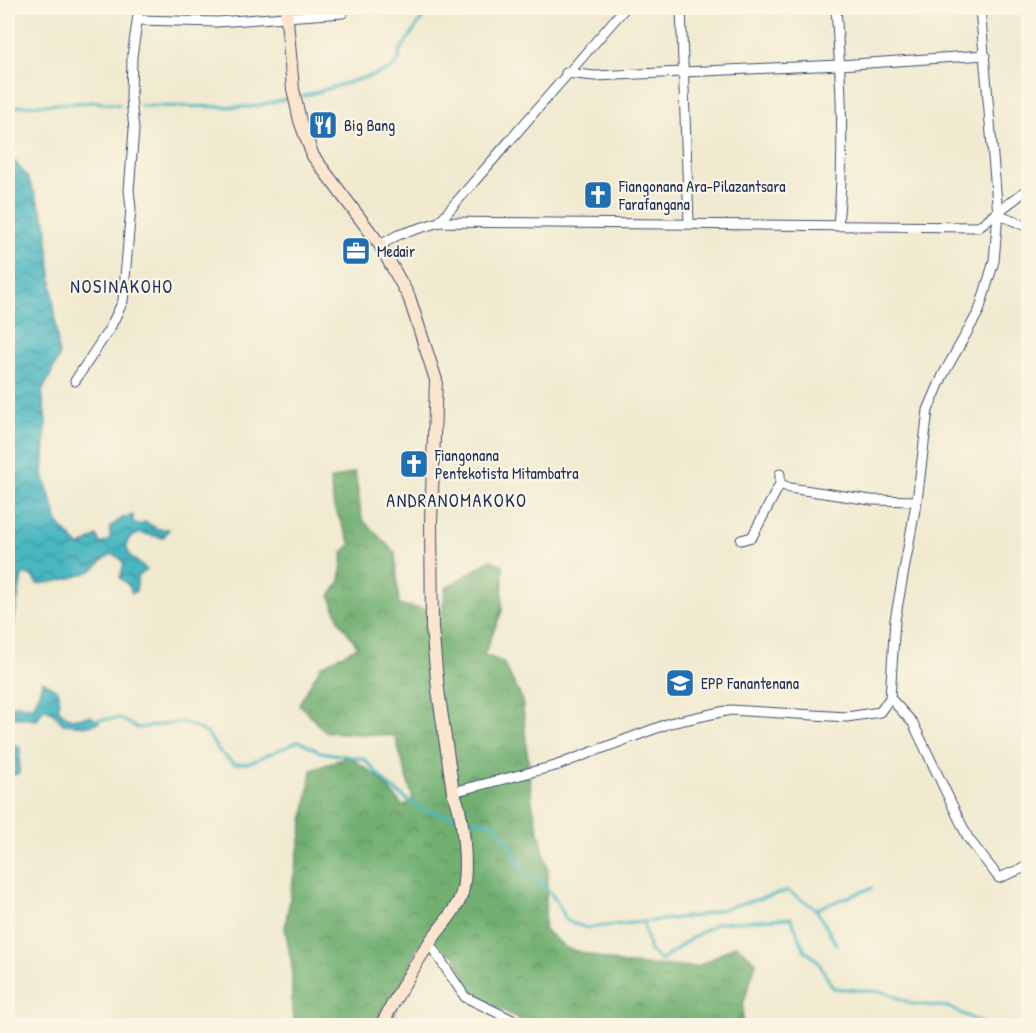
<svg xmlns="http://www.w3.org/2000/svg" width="1036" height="1033" viewBox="0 0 1036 1033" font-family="'Patrick Hand',sans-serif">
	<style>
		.forest { fill: url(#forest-crowns); stroke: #467068; stroke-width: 1.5 }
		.water { fill: url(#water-waves); stroke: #327390; stroke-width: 1.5 }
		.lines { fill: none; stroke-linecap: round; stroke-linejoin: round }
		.stream { stroke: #48b7c1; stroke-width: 3 }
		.street-casing { stroke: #3b4b6f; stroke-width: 11 }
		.secondary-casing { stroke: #3b4b6f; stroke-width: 14 }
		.street { stroke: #fff; stroke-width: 9 }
		.secondary { stroke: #fce5cf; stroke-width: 12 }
		.labels { text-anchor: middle; stroke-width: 4.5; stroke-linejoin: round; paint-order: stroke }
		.poi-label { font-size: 16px; fill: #1b2f5e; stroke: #fcf5e5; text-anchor: start }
		.neighbourhood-label { font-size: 18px; letter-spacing: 1.5px; fill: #1b2f5e; stroke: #fcf5e5 }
	</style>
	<defs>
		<pattern id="forest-crowns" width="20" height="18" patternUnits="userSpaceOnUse" patternTransform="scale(1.5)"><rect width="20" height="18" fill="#72b072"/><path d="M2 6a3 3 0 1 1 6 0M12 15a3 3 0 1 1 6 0" fill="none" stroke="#5d9061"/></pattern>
		<pattern id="water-waves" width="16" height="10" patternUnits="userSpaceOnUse" patternTransform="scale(1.5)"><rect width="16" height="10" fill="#48b7c1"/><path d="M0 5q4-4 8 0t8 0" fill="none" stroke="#3b95a0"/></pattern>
	</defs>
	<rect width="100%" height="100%" fill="#fcf5e5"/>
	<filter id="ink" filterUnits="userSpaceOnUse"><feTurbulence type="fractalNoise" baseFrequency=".0167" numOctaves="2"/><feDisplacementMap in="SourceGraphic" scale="12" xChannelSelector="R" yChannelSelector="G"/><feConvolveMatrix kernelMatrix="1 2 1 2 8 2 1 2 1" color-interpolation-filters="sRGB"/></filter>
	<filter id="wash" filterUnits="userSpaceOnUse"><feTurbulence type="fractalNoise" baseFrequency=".008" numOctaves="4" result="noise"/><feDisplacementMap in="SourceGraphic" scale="24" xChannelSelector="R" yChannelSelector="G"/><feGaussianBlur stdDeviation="1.35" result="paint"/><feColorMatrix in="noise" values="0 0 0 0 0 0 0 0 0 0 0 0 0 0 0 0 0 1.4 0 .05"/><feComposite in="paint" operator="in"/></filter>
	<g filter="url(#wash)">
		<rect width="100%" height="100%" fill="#f1ead0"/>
		<polygon class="forest" points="355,472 362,519 395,553 399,605 442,612 446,588 490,560 503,565 502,611 484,655 503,662 522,699 532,803 548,870 544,929 566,948 623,964 697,967 736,945 756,962 743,1005 742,1025 531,1025 472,995 455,955 418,945 391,1025 297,1025 292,1013 292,967 285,927 312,770 349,756 379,778 403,806 413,799 395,736 325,732 299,704 321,666 358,647 340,622 330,596 340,582 343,553 351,544 334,507 330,480"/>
		<g class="water">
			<path d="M8,154l20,24 18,44 13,135 -17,35 4,30 -3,53 16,50 21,22 17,-11 3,8 10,-4v-13l11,-8 12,-4v7l8,3 4,-3 13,7h11l-6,9 -23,-5 -11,5 -3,8 4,10 17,14 -9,6 -2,15 -4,2 -3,-7 -9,-8 4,-14 -4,-6 -8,-4c-10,4 -10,9 -18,15 -11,8 -43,14 -57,15l-6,-9h-9l-14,82z"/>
			<polygon points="43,681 59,692 59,710 71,719 90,716 99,722 89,726 63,724 51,711 43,709 37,720 8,717 8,702 9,705 34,706"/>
			<polygon points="8,740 20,748 19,773 8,777"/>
		</g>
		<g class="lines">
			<g class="stream">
				<polyline points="304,96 390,70 398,63 400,51 429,8"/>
				<polyline points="141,106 251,107 286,99"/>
				<polyline points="8,116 18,106 96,102 120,105"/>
				<polyline points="95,720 119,718 137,728 183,722 207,733 219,751 234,764 249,763 299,741 321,752 364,759 390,787 422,810 457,817"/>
				<path d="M463,818l32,6 16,22 10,24c24,12 35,27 46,51l20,7 110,-12 91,-25 28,18 20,35"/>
				<polyline points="816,909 872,888"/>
				<polyline points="643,922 650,951 661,961 687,941 717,923 791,918 805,951 817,960 833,988 884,992 913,1004 948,1007 988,1026"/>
			</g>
		</g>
	</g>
	<g filter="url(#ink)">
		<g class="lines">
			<g class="street-casing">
				<g id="street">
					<polyline points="681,8 689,223"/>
					<path d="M836,8c5,72 9,145 2,218"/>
					<polyline points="138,20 217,22 343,13"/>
					<polyline points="566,73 595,76 840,65 985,55"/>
					<polyline points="998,214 1028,227"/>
					<polyline points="439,222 625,8"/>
					<polyline points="380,245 398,235 439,222 978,227 1028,189"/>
					<polyline points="75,381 110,328 123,301 131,208 129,190 134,130 131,98 132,57 139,8"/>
					<polyline points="780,474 780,484 790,488 871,500 917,501"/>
					<polyline points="741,540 752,537 780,484"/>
					<polyline points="890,698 913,723 968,838 999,878 1028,866"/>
					<polyline points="453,792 555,766 670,723 730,710 847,717 880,712 890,698 895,620 918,493 928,410 943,375 979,311 994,261 998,214 980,8"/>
					<polyline points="429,943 465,997 525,1026"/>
				</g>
			</g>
			<g class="secondary-casing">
				<path id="secondary" d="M286,8l7,81 7,32 13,35 67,89 29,52 27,83 -5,142 1,106 6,62 15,102c11,22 17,87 6,109 -7,14 -20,28 -29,41 -18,27 -34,55 -49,84"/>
			</g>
			<use href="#street" class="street"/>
			<use href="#secondary" class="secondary"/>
		</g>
	</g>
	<defs>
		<g id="restaurant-square" transform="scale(1.5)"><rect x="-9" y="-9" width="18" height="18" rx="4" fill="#1f6fb2" stroke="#fcf5e5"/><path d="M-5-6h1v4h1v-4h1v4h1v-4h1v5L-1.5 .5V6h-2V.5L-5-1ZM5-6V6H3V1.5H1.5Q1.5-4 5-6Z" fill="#fff"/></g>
		<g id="church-square" transform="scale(1.5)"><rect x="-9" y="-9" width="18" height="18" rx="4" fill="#1f6fb2" stroke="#fcf5e5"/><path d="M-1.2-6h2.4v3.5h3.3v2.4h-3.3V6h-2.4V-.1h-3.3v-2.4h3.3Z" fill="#fff"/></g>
		<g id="office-square" transform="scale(1.5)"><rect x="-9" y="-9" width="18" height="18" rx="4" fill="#1f6fb2" stroke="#fcf5e5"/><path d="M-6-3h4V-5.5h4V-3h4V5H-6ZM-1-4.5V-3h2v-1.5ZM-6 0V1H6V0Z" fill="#fff"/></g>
		<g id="school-square" transform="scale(1.5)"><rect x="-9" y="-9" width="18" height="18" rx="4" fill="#1f6fb2" stroke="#fcf5e5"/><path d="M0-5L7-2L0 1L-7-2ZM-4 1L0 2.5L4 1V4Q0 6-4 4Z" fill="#fff"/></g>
	</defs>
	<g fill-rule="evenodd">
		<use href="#restaurant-square" x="323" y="125"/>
		<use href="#church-square" x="598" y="195"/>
		<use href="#office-square" x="356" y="251"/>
		<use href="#church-square" x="414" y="464"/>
		<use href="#school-square" x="680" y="683"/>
	</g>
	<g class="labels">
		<g class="poi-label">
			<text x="344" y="131">Big Bang</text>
			<text x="619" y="192">Fiangonana Ara-Pilazantsara<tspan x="619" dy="18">Farafangana</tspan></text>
			<text x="377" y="257">Medair</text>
			<text x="435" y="461">Fiangonana<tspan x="435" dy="18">Pentekotista Mitambatra</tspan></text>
			<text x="701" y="689">EPP Fanantenana</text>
		</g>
		<g class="neighbourhood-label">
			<text x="122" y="293">NOSINAKOHO</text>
			<text x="457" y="507">ANDRANOMAKOKO</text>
		</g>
	</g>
	<rect width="1036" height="1033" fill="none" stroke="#fcf5e5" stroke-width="30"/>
</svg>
